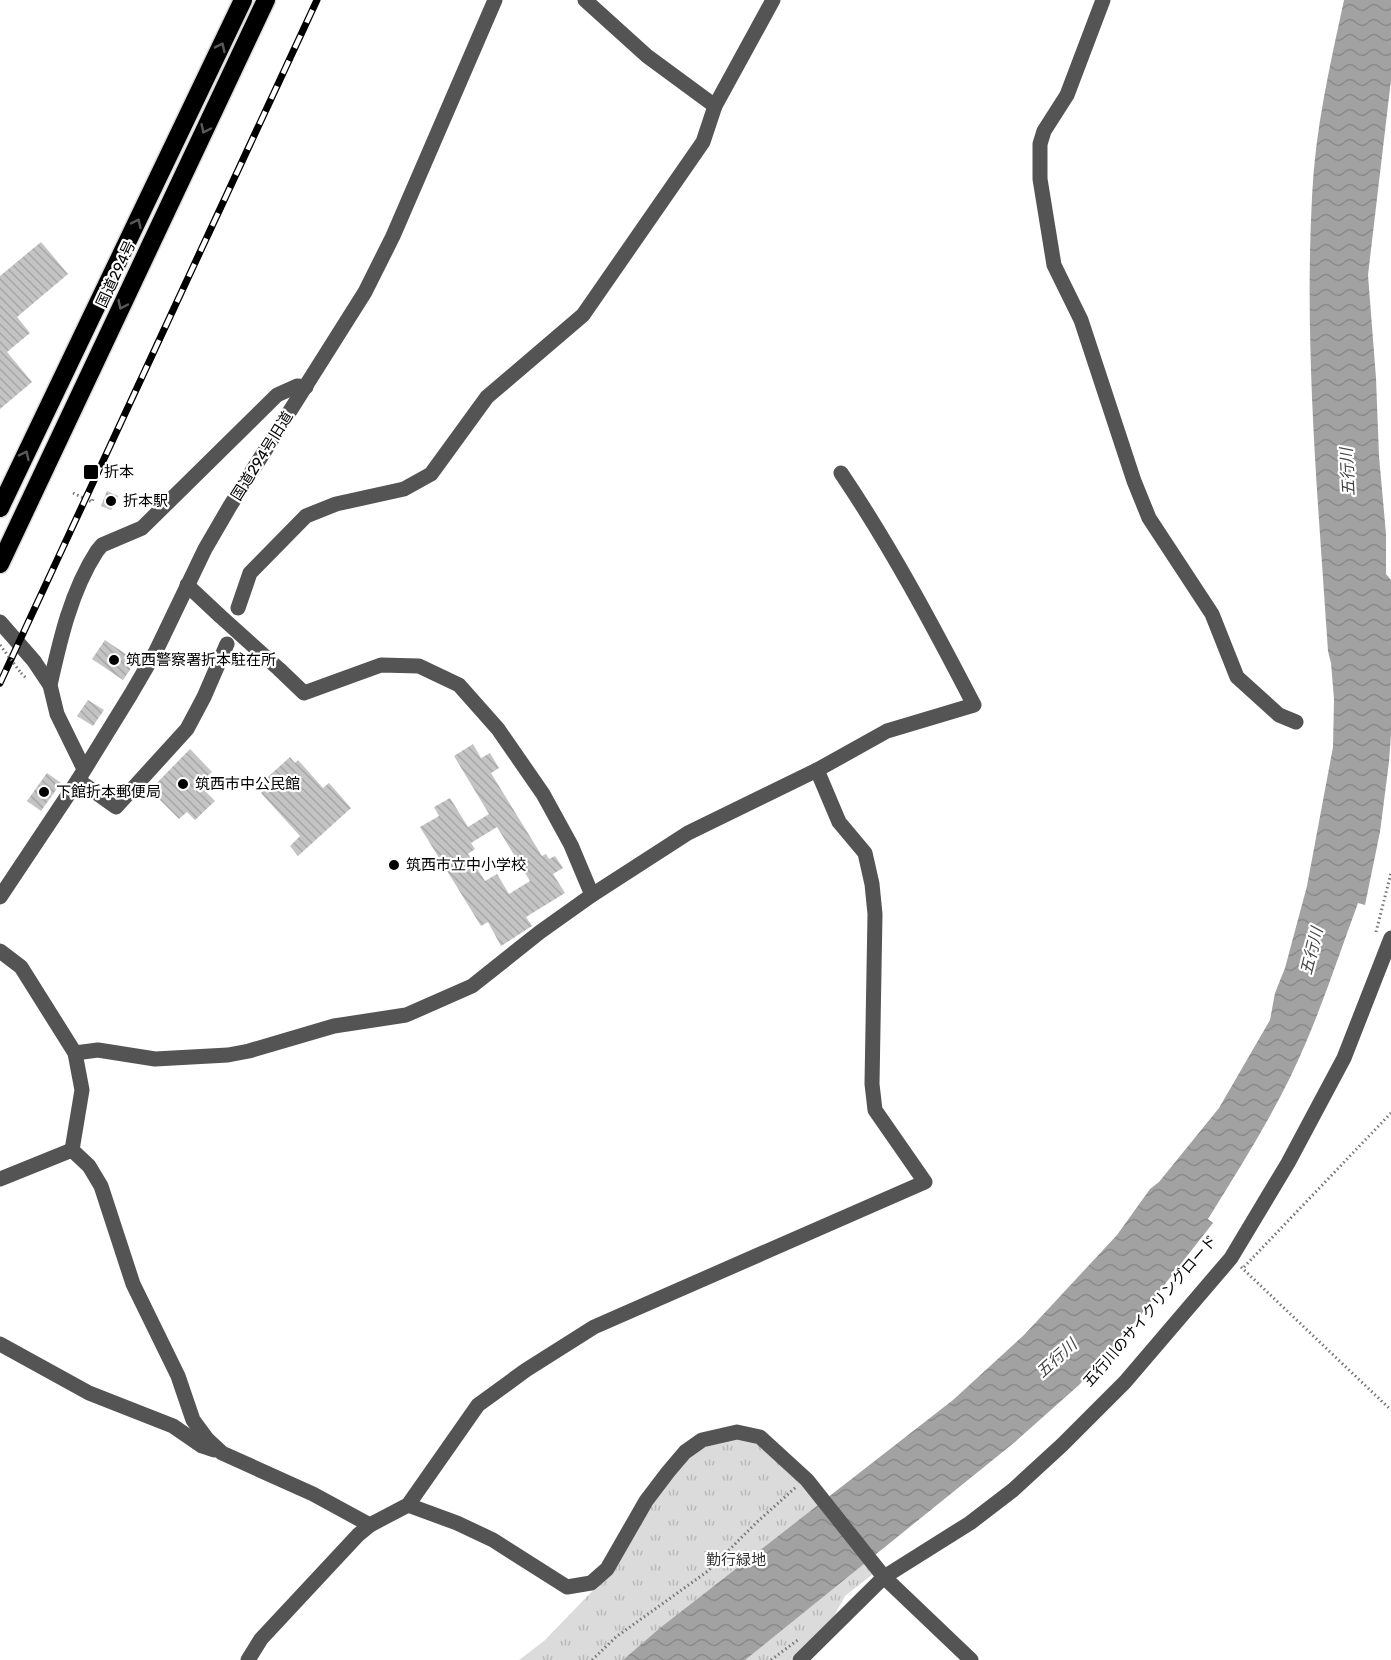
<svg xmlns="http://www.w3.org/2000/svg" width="1391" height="1660" viewBox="0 0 1391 1660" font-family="Rubik,'Noto Sans JP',sans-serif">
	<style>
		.park { fill: url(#park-tufts) }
		.water { fill: url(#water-waves) }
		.building { fill: url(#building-back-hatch); fill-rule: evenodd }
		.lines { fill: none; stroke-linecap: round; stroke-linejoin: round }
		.highway-casing { stroke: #dbdbdb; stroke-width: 21 }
		.path { stroke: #767676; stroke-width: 3; stroke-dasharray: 1.5 3; stroke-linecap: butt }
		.minor { stroke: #545454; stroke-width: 15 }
		.highway { stroke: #000; stroke-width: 18 }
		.rail-casing { stroke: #000; stroke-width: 7 }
		.rail { stroke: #fff; stroke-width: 4.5; stroke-dasharray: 14; stroke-linecap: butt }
		.path-bridge { stroke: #767676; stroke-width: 3; stroke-dasharray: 1.5 3; stroke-linecap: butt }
		.minor-bridge { stroke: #545454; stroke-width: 15 }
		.oneway { stroke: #595959 }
		.poi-dot { fill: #000; stroke: #fff; stroke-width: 2 }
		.labels { text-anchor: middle; stroke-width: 4.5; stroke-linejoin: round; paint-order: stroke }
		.street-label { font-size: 15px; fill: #000; stroke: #fff }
		.poi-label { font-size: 15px; fill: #000; stroke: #fff; text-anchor: start }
		.park-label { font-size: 15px; fill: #323232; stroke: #fff }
		.water-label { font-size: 16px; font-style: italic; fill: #434343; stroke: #fff }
	</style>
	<defs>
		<pattern id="park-tufts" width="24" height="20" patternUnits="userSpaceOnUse" patternTransform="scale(1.5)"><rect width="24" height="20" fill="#dbdbdb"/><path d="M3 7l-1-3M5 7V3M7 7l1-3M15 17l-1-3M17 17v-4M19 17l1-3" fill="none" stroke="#bababa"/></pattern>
		<pattern id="water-waves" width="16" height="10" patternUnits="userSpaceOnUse" patternTransform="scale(1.5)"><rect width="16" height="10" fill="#a2a2a2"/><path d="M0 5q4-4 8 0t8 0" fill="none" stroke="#8a8a8a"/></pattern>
		<pattern id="building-back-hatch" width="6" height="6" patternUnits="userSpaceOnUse" patternTransform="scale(1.5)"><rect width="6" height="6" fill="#c4c4c4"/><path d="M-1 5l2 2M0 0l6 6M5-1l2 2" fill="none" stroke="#a7a7a7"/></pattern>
	</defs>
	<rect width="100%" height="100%" fill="#fff"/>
	<path class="park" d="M741,1436c56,24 96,91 132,138l-28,22 -11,20 -43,44h-272l25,-19 62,-64 45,-74 34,-45 19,-13z"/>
	<path class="water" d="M1344,0h47v80l-23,195 8,103 3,78 7,78v40l5,6v154l-2,28 -9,70 -15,73 -7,-2c-17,46 -32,92 -51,137 -26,63 -63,121 -99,179l5,4 -74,94 -60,68 -64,57 -270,218h-122l37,-32 293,-228 71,-65 93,-100 33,-46 9,-7 60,-74 51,-88 5,-27 10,-25 22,-82 26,-139 1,-48 -3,-36 -3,-12c-10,-151 -24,-303 -16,-454 3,-67 18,-132 32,-197z"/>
	<g class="building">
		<polygon points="41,242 68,274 17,317 30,333 7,352 32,382 0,409 0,276"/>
		<polygon points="107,491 118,496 111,510 101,506"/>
		<polygon points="105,640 136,661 123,680 92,659"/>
		<polygon points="88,700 104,710 93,726 77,716"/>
		<path d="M473,744l8,14 9,-5 9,15 -8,5 51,83 4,-2 3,5 6,-3 8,12 -10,6 12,19 -39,24 6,9 -31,20 -13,-24 -7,4 -61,-99 19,-11 -5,-9 16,-9 18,29 21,-13 -35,-58zM497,827l33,54 -21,13 -12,-20 -12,7 -17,-27 7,-5 -4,-6z"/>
		<polygon points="190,749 212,772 204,779 212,786 206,792 215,801 195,820 187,812 179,819 150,790"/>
		<polygon points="290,757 295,763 298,760 323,788 329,783 351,808 298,856 290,846 300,836 261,793 264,790 259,785"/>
		<polygon points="47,773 61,783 41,811 27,801"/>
	</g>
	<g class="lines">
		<g class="highway-casing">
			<g id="highway">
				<polyline points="0,508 243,0"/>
				<polyline points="0,564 266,0"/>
			</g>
		</g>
		<g class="path">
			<polyline points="73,493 92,502 93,499"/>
			<polyline points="21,673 27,679"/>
			<polyline points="1376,932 1391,873"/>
			<polyline points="1241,1267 1391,1410"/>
			<polyline points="1244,1267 1391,1113"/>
			<polyline points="592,1660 616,1637 708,1571 757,1522 796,1487"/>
			<polyline points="771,1660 799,1639"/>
		</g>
		<g class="minor">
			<polyline points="585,0 647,56 715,106"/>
			<polyline points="1103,0 1067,95 1044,131 1040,144 1040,179 1054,265 1081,320 1134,481 1149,518 1212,614 1237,677 1279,715 1296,722"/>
			<polyline points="187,585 219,615"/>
			<polyline points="238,608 250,573 306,516 336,504 404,489 431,474 487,397 583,315 703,142 715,106 773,0"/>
			<polyline points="0,622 34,661 50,685 57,714 84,769"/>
			<polyline points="280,670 304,693 381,665 419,666 459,685 498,729 543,794 571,845 592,895"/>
			<path d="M50,685c10,-45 21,-94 47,-134l5,-6 40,-17 135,-133 20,-9 9,1"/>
			<polyline points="78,780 116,807 187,729 204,697 227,644"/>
			<polyline points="0,897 78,780 131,694 156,651 205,549 230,506 365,292 393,236 495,0"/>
			<polyline points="0,951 21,967 75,1053 82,1090 72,1150"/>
			<path d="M75,1053l23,-3 57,9 73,-4 21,-4 85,-25 72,-11 66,-29 68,-54 52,-37 96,-62 129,-63 70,-39 87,-26c-41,-79 -83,-158 -133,-232"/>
			<polyline points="72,1150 89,1166 101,1186 133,1284 178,1376 193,1420 207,1439 222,1453 313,1494 370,1525"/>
			<polyline points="0,1179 72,1150"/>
			<polyline points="0,1344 89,1393 173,1426 202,1446 214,1450"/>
			<polyline points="408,1505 457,1523 493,1540 567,1587 591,1583 607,1569 646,1501 668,1472 685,1452 702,1440 737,1432 760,1437 807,1480 884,1577 971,1660"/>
			<polyline points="248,1660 261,1639 358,1535 370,1525 408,1505 478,1405 526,1370 594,1327 925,1182 875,1110 872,1084 875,914 872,884 865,853 839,822 817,770"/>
			<polyline points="800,1660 884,1577 970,1523 1013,1490 1062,1445 1125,1382 1231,1258 1288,1163 1344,1058 1391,938"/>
		</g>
		<use href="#highway" class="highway"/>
		<g class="rail-casing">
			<polyline id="rail" points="0,683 317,0"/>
		</g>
		<use href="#rail" class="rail"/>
		<polyline class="path-bridge" points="0,645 21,673"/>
		<polyline class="minor-bridge" points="219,615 280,670"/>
	</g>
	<defs><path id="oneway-chevron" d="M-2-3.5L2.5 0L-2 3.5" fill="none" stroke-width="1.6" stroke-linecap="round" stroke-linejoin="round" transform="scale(1.5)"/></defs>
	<g class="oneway">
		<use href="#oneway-chevron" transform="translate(221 47) rotate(-64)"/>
		<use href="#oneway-chevron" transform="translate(205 129) rotate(115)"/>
		<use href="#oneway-chevron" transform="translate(137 223) rotate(-64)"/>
		<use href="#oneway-chevron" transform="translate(122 305) rotate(115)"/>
		<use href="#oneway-chevron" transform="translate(25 455) rotate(-64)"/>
	</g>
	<g class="poi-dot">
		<rect x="83" y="464" width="16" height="16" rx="3"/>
		<circle cx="111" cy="501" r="6"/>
		<circle cx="114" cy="660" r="6"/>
		<circle cx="183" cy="784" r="6"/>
		<circle cx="44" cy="792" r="6"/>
		<circle cx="394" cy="865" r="6"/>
	</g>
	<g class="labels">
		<g class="street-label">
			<text transform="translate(116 274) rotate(-65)" y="5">国道294号</text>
			<text transform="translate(262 456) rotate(-58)" y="5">国道294号旧道</text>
			<text transform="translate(1150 1311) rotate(-49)" y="5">五行川のサイクリングロード</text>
		</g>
		<g class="poi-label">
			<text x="104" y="477">折本</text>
			<text x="123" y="506">折本駅</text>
			<text x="126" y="665">筑西警察署折本駐在所</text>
			<text x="195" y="789">筑西市中公民館</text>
			<text x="56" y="797">下館折本郵便局</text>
			<text x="406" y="870">筑西市立中小学校</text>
		</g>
		<g class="park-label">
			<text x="736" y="1565">勤行緑地</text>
		</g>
		<g class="water-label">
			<text transform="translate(1347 472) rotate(-93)" y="6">五行川</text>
			<text transform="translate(1311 951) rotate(-76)" y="6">五行川</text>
			<text transform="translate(1056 1358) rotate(-42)" y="6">五行川</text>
		</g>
	</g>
</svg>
